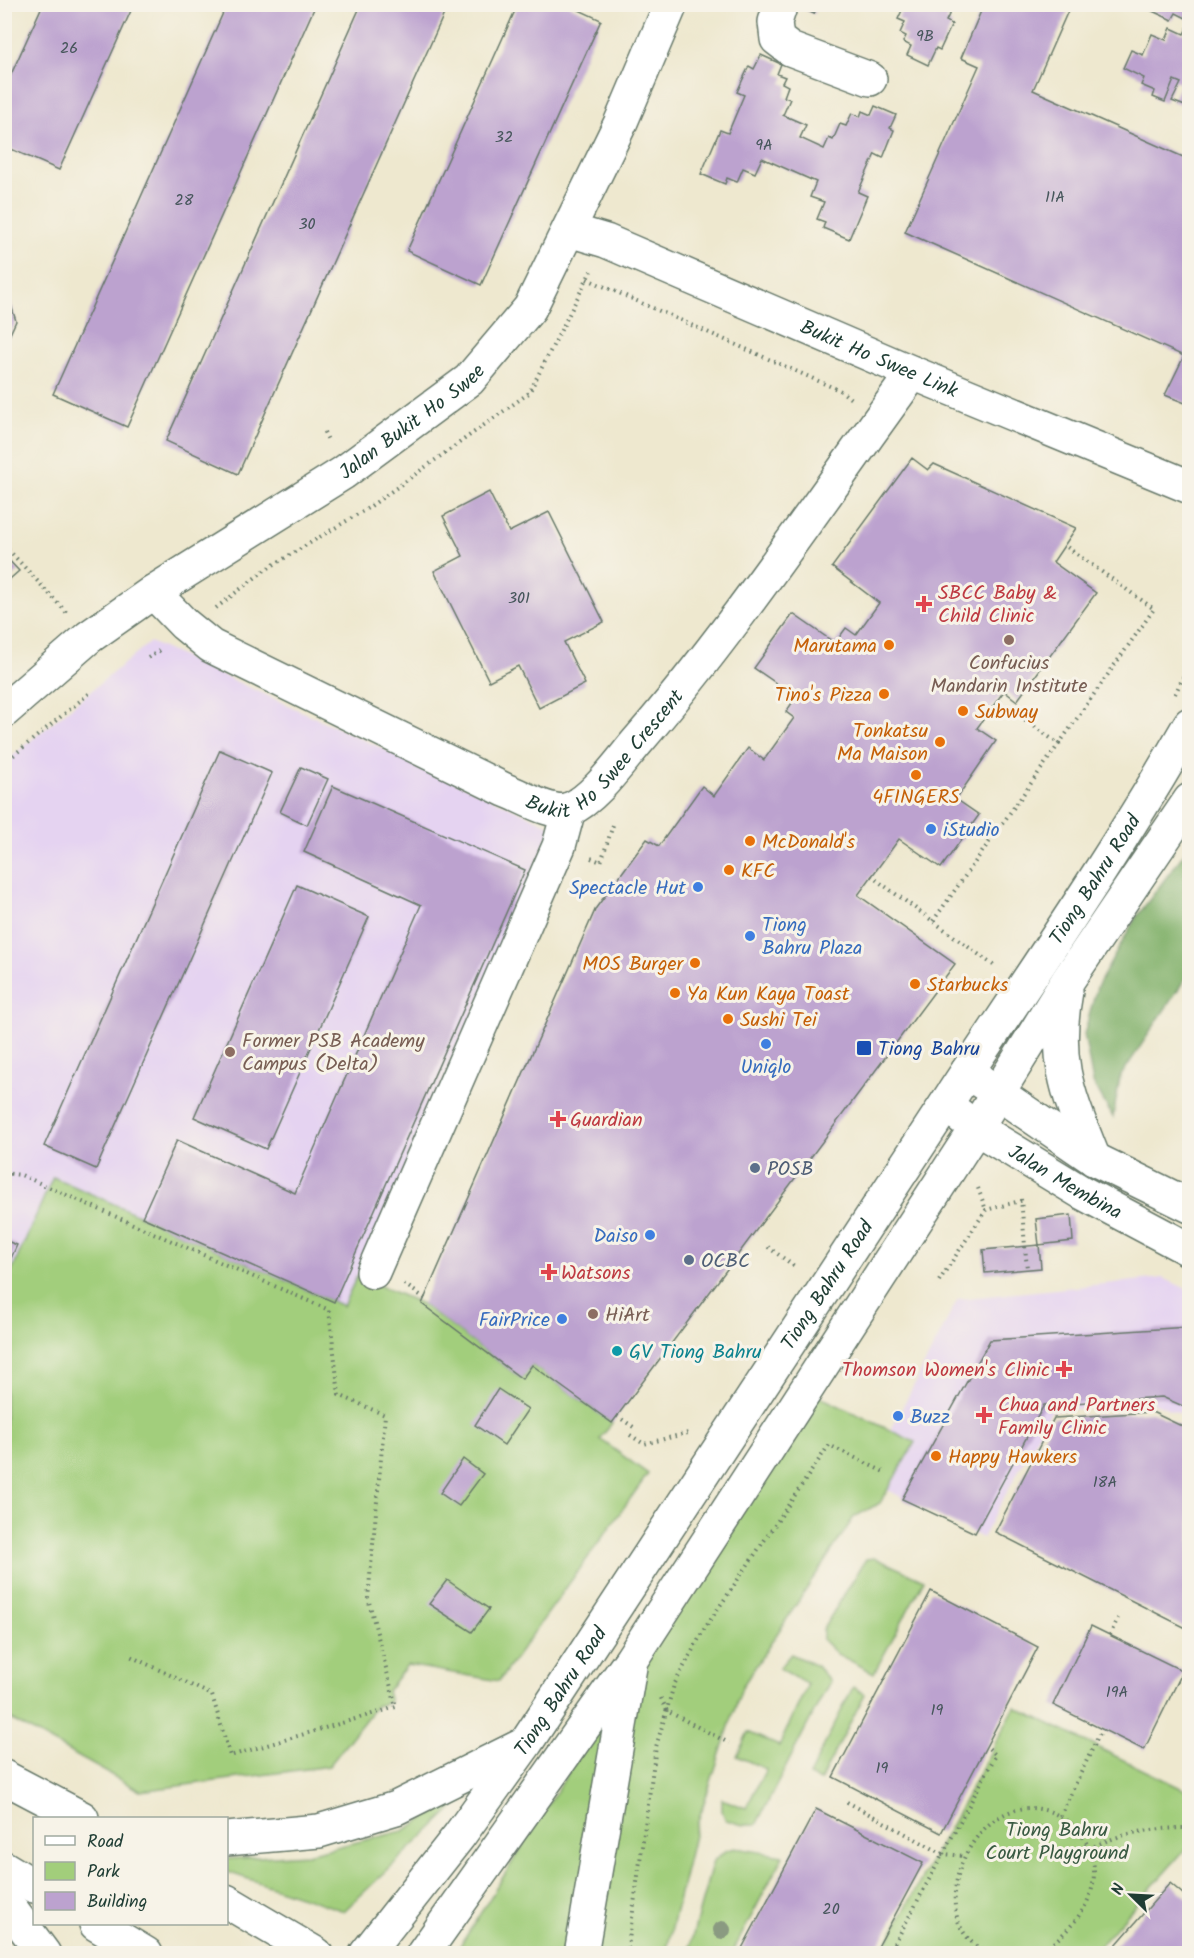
<svg xmlns="http://www.w3.org/2000/svg" width="1194" height="1958" viewBox="0 0 1194 1958" font-family="Kalam,sans-serif">
	<style>
		.built { fill: #e5d3f1 }
		.green { fill: #a2ce7b; stroke: #608658; stroke-width: 1.5 }
		.forest { fill: #81b16b; stroke: #507750; stroke-width: 1.5 }
		.building { fill: #bca2cf }
		.lines { fill: none; stroke-linecap: round; stroke-linejoin: round }
		.minor-casing { stroke: #67796a; stroke-width: 36 }
		.major-casing { stroke: #67796a; stroke-width: 36 }
		.path { stroke: #67796a; stroke-width: 4; stroke-dasharray: 1.5 4.5; stroke-linecap: butt }
		.minor { stroke: #fff; stroke-width: 33 }
		.major { stroke: #fff; stroke-width: 33 }
		.tree { fill: #8a9a81 }
		.health-dot { fill: #e0444e; stroke: #f7f3e8; stroke-width: 2 }
		.education-dot { fill: #8d6e63; stroke: #f7f3e8; stroke-width: 2 }
		.food-dot { fill: #e8710a; stroke: #f7f3e8; stroke-width: 2 }
		.shop-dot { fill: #3f7fe0; stroke: #f7f3e8; stroke-width: 2 }
		.transit-dot { fill: #1a4fb4; stroke: #f7f3e8; stroke-width: 2 }
		.service-dot { fill: #5c6f8a; stroke: #f7f3e8; stroke-width: 2 }
		.culture-dot { fill: #0f9aa8; stroke: #f7f3e8; stroke-width: 2 }
		.labels { text-anchor: middle; stroke-width: 6; stroke-linejoin: round; paint-order: stroke }
		.number-label { font-size: 16px; fill: #46565b }
		.street-label { font-size: 20px; fill: #1f3d34; stroke: #f7f3e8 }
		.health-label { font-size: 20px; fill: #be3a42; stroke: #f7f3e8; text-anchor: start }
		.food-label { font-size: 20px; fill: #c56008; stroke: #f7f3e8; text-anchor: start }
		.education-label { font-size: 20px; fill: #785e54; stroke: #f7f3e8; text-anchor: start }
		.shop-label { font-size: 20px; fill: #366cbe; stroke: #f7f3e8; text-anchor: start }
		.transit-label { font-size: 20px; fill: #164399; stroke: #f7f3e8; text-anchor: start }
		.service-label { font-size: 20px; fill: #4e5e75; stroke: #f7f3e8; text-anchor: start }
		.culture-label { font-size: 20px; fill: #0d838f; stroke: #f7f3e8; text-anchor: start }
		.park-label { font-size: 20px; fill: #395a42; stroke: #f7f3e8 }
	</style>
	<rect width="100%" height="100%" fill="#f7f3e8"/>
	<filter id="ink" filterUnits="userSpaceOnUse"><feTurbulence type="fractalNoise" baseFrequency=".0167" numOctaves="2"/><feDisplacementMap in="SourceGraphic" scale="12" xChannelSelector="R" yChannelSelector="G"/><feConvolveMatrix kernelMatrix="1 2 1 2 8 2 1 2 1" color-interpolation-filters="sRGB"/></filter>
	<filter id="wash" filterUnits="userSpaceOnUse"><feTurbulence type="fractalNoise" baseFrequency=".008" numOctaves="4" result="noise"/><feDisplacementMap in="SourceGraphic" scale="24" xChannelSelector="R" yChannelSelector="G"/><feGaussianBlur stdDeviation="1.35" result="paint"/><feColorMatrix in="noise" values="0 0 0 0 0 0 0 0 0 0 0 0 0 0 0 0 0 1.4 0 .05"/><feComposite in="paint" operator="in"/></filter>
	<g filter="url(#wash)">
		<rect width="100%" height="100%" fill="#eee8cf"/>
		<g class="built">
			<polygon points="150,642 556,828 344,1306 329,1766 140,1791 5,1716 5,762"/>
			<polygon points="1163,1278 1189,1290 1189,1417 1153,1402 1051,1411 982,1538 866,1479 958,1299"/>
		</g>
		<g class="green">
			<polygon points="53,1177 343,1306 357,1276 422,1304 522,1379 532,1365 612,1423 600,1439 648,1474 499,1681 407,1665 387,1691 390,1702 376,1706 329,1766 140,1791 5,1716 5,1286"/>
			<polygon points="812,1393 915,1442 880,1503 854,1517 742,1687 696,1827 666,1953 455,1954 628,1677"/>
			<polygon points="875,1558 924,1580 874,1673 837,1654 823,1640 823,1629 866,1559"/>
			<polygon points="791,1654 817,1666 830,1681 756,1825 743,1825 726,1820 722,1811 722,1799 746,1808 766,1769 737,1756 748,1732 779,1746 808,1684 779,1668"/>
			<polygon points="853,1687 865,1694 820,1781 809,1776"/>
			<polygon points="1015,1707 1189,1792 1189,1845 1093,1953 894,1953 884,1948"/>
			<polygon points="470,1792 344,1911 227,1872 227,1859 307,1854 403,1831"/>
			<polygon points="736,1848 783,1856 732,1953 688,1953 713,1861 727,1850"/>
		</g>
		<polygon class="forest" points="1189,847 1189,973 1120,1077 1113,1117 1093,1083 1084,1034 1097,987 1135,919"/>
		<g id="blocks">
			<g class="building">
				<polygon points="43,4 134,4 59,170 4,146 4,90"/>
				<polygon points="227,4 316,4 127,427 53,394"/>
				<polygon points="518,4 566,4 601,20 481,285 407,251"/>
				<polygon points="793,4 818,4 814,14"/>
				<polygon points="905,4 954,4 946,21 952,24 940,50 936,48 928,65 907,55 911,46 903,42 906,36 900,33 905,22 898,19"/>
				<polygon points="984,4 1071,4 1033,90 1190,160 1190,405 1165,395 1184,356 905,232 979,66 961,58"/>
				<polygon points="1150,4 1190,4 1190,20 1176,13 1172,20 1148,9"/>
				<polygon points="361,5 448,5 238,474 166,441"/>
				<polygon points="1190,22 1190,98 1185,106 1172,101 1181,83 1174,80 1165,102 1153,97 1155,91 1141,85 1144,78 1123,68 1131,50 1143,55 1152,34 1166,40 1171,28 1184,34"/>
				<polygon points="761,55 781,64 777,74 785,77 782,83 788,86 784,97 790,99 783,115 806,125 800,138 824,149 829,138 833,140 840,124 846,126 852,113 860,117 862,111 871,115 875,106 896,115 890,128 894,130 883,158 875,154 858,192 867,196 849,239 823,228 825,222 817,219 824,202 810,197 816,182 762,158 755,173 743,168 737,182 727,178 725,184 701,174 720,130 728,133 744,95 737,92 749,66 754,69"/>
				<polygon points="4,283 16,321 4,347"/>
				<polygon points="912,458 928,470 934,464 1076,528 1053,562 1096,593 1017,701 1004,691 977,728 996,741 956,799 979,815 941,868 899,839 858,895 955,964 612,1423 532,1365 522,1379 422,1304 596,908 647,839 659,846 702,786 714,796 748,748 764,760 794,718 786,712 796,697 754,668 793,614 835,643 846,628 856,635 879,603 832,567"/>
				<polygon points="489,492 509,532 549,512 604,622 564,642 585,684 539,708 518,666 489,681 434,571 463,556 443,516"/>
				<polygon points="4,555 19,571 4,584"/>
				<polygon points="220,750 272,773 96,1169 44,1146"/>
				<polygon points="301,767 328,779 307,825 280,812"/>
				<polygon points="333,786 525,870 334,1302 142,1217 177,1140 295,1193 421,905 304,852"/>
				<polygon points="297,885 369,917 266,1149 194,1117"/>
				<polygon points="1071,1215 1073,1241 1039,1245 1036,1219"/>
				<polygon points="4,1240 17,1245 4,1274"/>
				<polygon points="1039,1245 1041,1268 985,1273 983,1250"/>
				<polygon points="1188,1327 1190,1409 1162,1397 1044,1405 975,1533 902,1499 990,1340"/>
				<polygon points="498,1389 528,1409 504,1445 475,1425"/>
				<polygon points="1152,1412 1190,1430 1190,1630 995,1532 1054,1418"/>
				<polygon points="463,1459 483,1474 459,1506 440,1493"/>
				<polygon points="447,1580 489,1609 472,1632 429,1604"/>
				<polygon points="931,1591 1038,1647 941,1833 833,1777"/>
				<polygon points="1091,1626 1183,1671 1144,1750 1053,1705"/>
				<polygon points="816,1809 923,1863 874,1954 739,1954"/>
				<polygon points="1170,1883 1190,1900 1190,1954 1108,1954"/>
			</g>
		</g>
	</g>
	<g filter="url(#ink)">
		<use href="#blocks" fill-opacity="0" stroke="#67796a" stroke-width="1.5"/>
		<g class="lines">
			<g class="minor-casing">
				<g id="minor">
					<polyline points="781,4 775,22 777,39 790,49 870,79"/>
					<path id="s1" d="M569,230l37,11 307,132 277,114"/>
					<path id="s2" d="M153,592l31,32 27,22 294,144c17,6 47,26 65,19 24,-10 50,-47 67,-67 100,-116 185,-245 276,-369"/>
					<path id="s3" d="M4,711l85,-74 64,-45 190,-119 126,-93 61,-72 90,-184 51,-120"/>
					<polyline points="967,1072 1094,1159 1190,1206"/>
					<path id="s4" d="M946,1105l30,23 105,64 109,58"/>
					<polyline points="373,1272 559,846 569,809"/>
				</g>
			</g>
			<g class="major-casing">
				<g id="major">
					<path d="M1066,991c-13,72 2,102 28,168"/>
					<polyline points="4,1777 82,1818"/>
					<polyline points="226,1839 319,1831 396,1808 521,1746"/>
					<polyline points="4,1868 34,1886"/>
					<polyline points="4,1900 44,1954"/>
					<polyline points="226,1901 316,1954"/>
					<polyline points="96,1924 146,1954"/>
					<path id="s5" d="M366,1954l93,-118 67,-93c148,-224 294,-450 443,-674 76,-114 153,-226 221,-345"/>
					<polyline points="423,1954 631,1660 976,1128 1068,980 1190,800"/>
					<polyline points="581,1954 630,1667"/>
				</g>
			</g>
			<g class="path">
				<polyline points="587,279 841,391 851,399"/>
				<polyline points="324,432 329,442"/>
				<polyline points="4,545 67,613"/>
				<polyline points="216,608 265,570 368,508 529,393 591,271"/>
				<polyline points="148,658 162,649"/>
				<polyline points="1175,694 1190,663"/>
				<polyline points="1059,744 1154,609 1064,545"/>
				<polyline points="4,763 91,692"/>
				<polyline points="591,858 601,862 614,822"/>
				<polyline points="871,876 996,967"/>
				<polyline points="933,921 1059,744 997,700"/>
				<polyline points="4,1173 21,1175 329,1310 339,1395 385,1415 368,1598 396,1707 230,1756 212,1695 130,1656"/>
				<polyline points="978,1188 986,1210"/>
				<polyline points="1021,1199 1027,1269"/>
				<polyline points="768,1247 797,1268"/>
				<polyline points="939,1281 986,1210 1024,1200"/>
				<polyline points="404,1284 426,1299"/>
				<polyline points="617,1416 635,1428"/>
				<polyline points="630,1435 644,1444 688,1433"/>
				<polyline points="1110,1635 1118,1618"/>
				<polyline points="661,1698 667,1711 729,1743"/>
				<polyline points="847,1802 943,1854 965,1856"/>
				<polyline points="1060,1816 1102,1729"/>
				<path d="M1089,1849c32,-17 64,-21 101,-21"/>
				<polyline points="1184,1896 1190,1890"/>
				<polyline points="627,1954 656,1747 674,1685 703,1631 829,1445 886,1473"/>
				<polyline points="889,1954 996,1755 986,1746"/>
				<path d="M993,1954c-86,-27 -12,-191 73,-134 16,10 27,31 28,50 1,37 -28,64 -55,84"/>
			</g>
			<use href="#minor" class="minor"/>
			<use href="#major" class="major"/>
		</g>
		<circle class="tree" cx="722" cy="1930" r="9"/>
	</g>
	<g class="health-dot">
		<path d="M921 595h6v6h6v6h-6v6h-6v-6h-6v-6h6z"/>
		<path d="M555 1110h6v6h6v6h-6v6h-6v-6h-6v-6h6z"/>
		<path d="M546 1263h6v6h6v6h-6v6h-6v-6h-6v-6h6z"/>
		<path d="M1061 1360h6v6h6v6h-6v6h-6v-6h-6v-6h6z"/>
		<path d="M981 1406h6v6h6v6h-6v6h-6v-6h-6v-6h6z"/>
	</g>
	<g class="education-dot">
		<circle cx="1009" cy="640" r="6"/>
		<circle cx="230" cy="1052" r="6"/>
		<circle cx="593" cy="1314" r="6"/>
	</g>
	<g class="food-dot">
		<circle cx="889" cy="645" r="6"/>
		<circle cx="884" cy="694" r="6"/>
		<circle cx="963" cy="711" r="6"/>
		<circle cx="940" cy="742" r="6"/>
		<circle cx="916" cy="775" r="6"/>
		<circle cx="750" cy="841" r="6"/>
		<circle cx="729" cy="870" r="6"/>
		<circle cx="695" cy="963" r="6"/>
		<circle cx="915" cy="984" r="6"/>
		<circle cx="675" cy="993" r="6"/>
		<circle cx="728" cy="1019" r="6"/>
		<circle cx="936" cy="1456" r="6"/>
	</g>
	<g class="shop-dot">
		<circle cx="931" cy="829" r="6"/>
		<circle cx="698" cy="887" r="6"/>
		<circle cx="750" cy="936" r="6"/>
		<circle cx="766" cy="1044" r="6"/>
		<circle cx="650" cy="1235" r="6"/>
		<circle cx="562" cy="1319" r="6"/>
		<circle cx="898" cy="1416" r="6"/>
	</g>
	<rect class="transit-dot" x="856" y="1040" width="16" height="16" rx="3"/>
	<g class="service-dot">
		<circle cx="755" cy="1168" r="6"/>
		<circle cx="689" cy="1260" r="6"/>
	</g>
	<circle class="culture-dot" cx="617" cy="1351" r="6"/>
	<g class="labels">
		<g class="number-label">
			<text x="925" y="41">9B</text>
			<text x="69" y="53">26</text>
			<text x="504" y="142">32</text>
			<text x="764" y="150">9A</text>
			<text x="1055" y="202">11A</text>
			<text x="184" y="205">28</text>
			<text x="307" y="229">30</text>
			<text x="519" y="603">301</text>
			<text x="1105" y="1487">18A</text>
			<text x="1117" y="1697">19A</text>
			<text x="937" y="1715">19</text>
			<text x="882" y="1773">19</text>
			<text x="831" y="1914">20</text>
		</g>
		<g class="street-label">
			<text dy="7" stroke="none"><textPath href="#s1" startOffset="336">Bukit Ho Swee Link</textPath></text>
			<text dy="7" stroke="none"><textPath href="#s3" startOffset="501">Jalan Bukit Ho Swee</textPath></text>
			<text dy="7" stroke="none"><textPath href="#s2" startOffset="534">Bukit Ho Swee Crescent</textPath></text>
			<text dy="7" stroke="none"><textPath href="#s5" startOffset="1299">Tiong Bahru Road</textPath></text>
			<text dy="7" stroke="none"><textPath href="#s4" startOffset="142">Jalan Membina</textPath></text>
			<text dy="7" stroke="none"><textPath href="#s5" startOffset="813">Tiong Bahru Road</textPath></text>
			<text dy="7" stroke="none"><textPath href="#s5" startOffset="327">Tiong Bahru Road</textPath></text>
		</g>
		<g class="health-label">
			<text x="938" y="599">SBCC Baby &amp;<tspan x="938" dy="23">Child Clinic</tspan></text>
			<text x="570" y="1126">Guardian</text>
			<text x="561" y="1279">Watsons</text>
			<text x="1050" y="1376" text-anchor="end">Thomson Women's Clinic</text>
			<text x="998" y="1411">Chua and Partners<tspan x="998" dy="23">Family Clinic</tspan></text>
		</g>
		<g class="food-label">
			<text x="877" y="652" text-anchor="end">Marutama</text>
			<text x="872" y="701" text-anchor="end">Tino's Pizza</text>
			<text x="975" y="718">Subway</text>
			<text x="928" y="737" text-anchor="end">Tonkatsu<tspan x="928" dy="23">Ma Maison</tspan></text>
			<text x="916" y="803" text-anchor="middle">4FINGERS</text>
			<text x="762" y="848">McDonald's</text>
			<text x="741" y="877">KFC</text>
			<text x="683" y="970" text-anchor="end">MOS Burger</text>
			<text x="927" y="991">Starbucks</text>
			<text x="687" y="1000">Ya Kun Kaya Toast</text>
			<text x="740" y="1026">Sushi Tei</text>
			<text x="948" y="1463">Happy Hawkers</text>
		</g>
		<g class="education-label">
			<text x="1009" y="669" text-anchor="middle">Confucius<tspan x="1009" dy="23">Mandarin Institute</tspan></text>
			<text x="242" y="1047">Former PSB Academy<tspan x="242" dy="23">Campus (Delta)</tspan></text>
			<text x="605" y="1321">HiArt</text>
		</g>
		<g class="shop-label">
			<text x="943" y="836">iStudio</text>
			<text x="686" y="894" text-anchor="end">Spectacle Hut</text>
			<text x="762" y="931">Tiong<tspan x="762" dy="23">Bahru Plaza</tspan></text>
			<text x="766" y="1073" text-anchor="middle">Uniqlo</text>
			<text x="638" y="1242" text-anchor="end">Daiso</text>
			<text x="550" y="1326" text-anchor="end">FairPrice</text>
			<text x="910" y="1423">Buzz</text>
		</g>
		<g class="transit-label">
			<text x="878" y="1055">Tiong Bahru</text>
		</g>
		<g class="service-label">
			<text x="767" y="1175">POSB</text>
			<text x="701" y="1267">OCBC</text>
		</g>
		<g class="culture-label">
			<text x="629" y="1358">GV Tiong Bahru</text>
		</g>
		<g class="park-label">
			<text x="1057" y="1836">Tiong Bahru<tspan x="1057" dy="23">Court Playground</tspan></text>
		</g>
	</g>
	<rect width="1194" height="1958" fill="none" stroke="#f7f3e8" stroke-width="24"/>
	<rect x="33" y="1817" width="195" height="108" fill="#f7f3e8" stroke="#a1aaa0" stroke-width="1.5"/>
	<rect x="45" y="1836" width="30" height="9" fill="#ffffff" stroke="#a1aaa0" stroke-width="1.5"/>
	<text x="87" y="1847" font-size="18" fill="#1f3d34">Road</text>
	<rect x="45" y="1862" width="30" height="18" fill="#a2ce7b" stroke="#a1aaa0" stroke-width="1.5"/>
	<text x="87" y="1877" font-size="18" fill="#1f3d34">Park</text>
	<rect x="45" y="1892" width="30" height="18" fill="#bca2cf" stroke="#a1aaa0" stroke-width="1.5"/>
	<text x="87" y="1907" font-size="18" fill="#1f3d34">Building</text>
	<g transform="translate(1131 1895) rotate(294)" stroke="#f7f3e8" stroke-width="4.5" paint-order="stroke">
	<path d="M0-4.5L10 22L0 15L-10 22Z" fill="#1f3d34"/>
	<text y="-9" font-size="16" font-weight="bold" text-anchor="middle" fill="#1f3d34">N</text>
	</g>
</svg>
